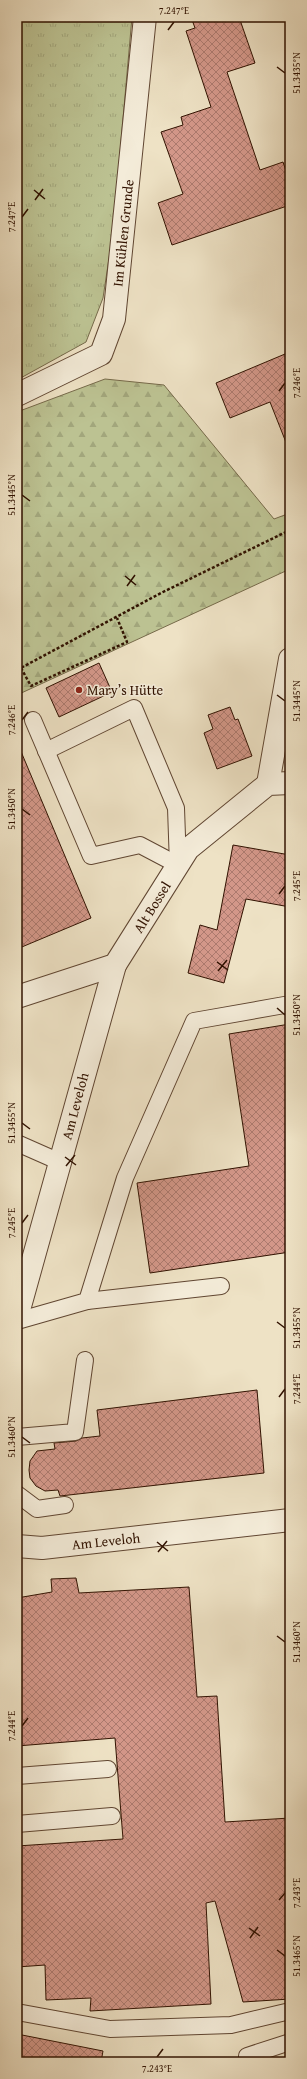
<svg xmlns="http://www.w3.org/2000/svg" width="307" height="2079" viewBox="0 0 307 2079" font-family="'Gentium Book Plus',serif">
	<style>
		.grass { fill: url(#grass-tufts); stroke: #766a4a }
		.forest { fill: url(#forest-firs); stroke: #766a4a }
		.building { fill: url(#building-cross-hatch); stroke: #311201 }
		.lines { fill: none; stroke-linecap: round; stroke-linejoin: round }
		.service-casing { stroke: #604632; stroke-width: 18 }
		.minor-casing { stroke: #604632; stroke-width: 24 }
		.path { stroke: #311201; stroke-width: 2.5; stroke-dasharray: 3 2; stroke-linecap: butt }
		.service { stroke: #f4ecd9; stroke-width: 16 }
		.minor { stroke: #f4ecd9; stroke-width: 22 }
		.ticks { fill: none; stroke: #311201; stroke-width: 1.5 }
		.poi-dot { fill: #8f2418; stroke: #f4ecd9; stroke-width: 1.5 }
		.labels { text-anchor: middle; stroke-width: 3; stroke-linejoin: round; paint-order: stroke }
		.street-label { font-size: 14px; fill: #311201; stroke: #f4ecd9 }
		.poi-label { font-size: 14px; fill: #311201; stroke: #f4ecd9; text-anchor: start }
		.neatline { fill: none; stroke: #311201; stroke-width: 1.5 }
		.ticks-label { font-size: 10px; text-anchor: middle; fill: #311201 }
	</style>
	<defs>
		<pattern id="grass-tufts" width="24" height="20" patternUnits="userSpaceOnUse"><rect width="24" height="20" fill="#bcc292"/><path d="M3 7l-1-3M5 7V3M7 7l1-3M15 17l-1-3M17 17v-4M19 17l1-3" fill="none" stroke="#a2a67c"/></pattern>
		<pattern id="forest-firs" width="22" height="20" patternUnits="userSpaceOnUse"><rect width="22" height="20" fill="#bcc292"/><path d="M5 1l3.5 6h-7zM16 11l3.5 6h-7z" fill="#a2a67c"/></pattern>
		<pattern id="building-cross-hatch" width="8" height="8" patternUnits="userSpaceOnUse"><rect width="8" height="8" fill="#d39789"/><path d="M0 0l8 8M0 8l8-8" fill="none" stroke="#ac7a6e"/></pattern>
	</defs>
	<rect width="100%" height="100%" fill="#eee2c5"/>
	<filter id="stains"><feTurbulence type="fractalNoise" baseFrequency=".005" numOctaves="4"/><feColorMatrix values="0 0 0 0 .2 0 0 0 0 .09 0 0 0 0 .02 0 0 0 .5 -.17"/></filter>
	<radialGradient id="worn" r=".72"><stop offset=".6" stop-color="#630" stop-opacity="0"/><stop offset="1" stop-color="#630" stop-opacity=".3"/></radialGradient>
	<polygon class="grass" points="17,17 132,17 113,232 103,298 86,342 17,380"/>
	<polygon class="forest" points="105,379 164,385 274,519 290,513 290,569 17,695 17,412"/>
	<g class="building">
		<polygon points="191,17 239,17 255,63 227,72 260,170 283,162 290,183 290,205 172,245 158,203 183,194 161,132 183,125 181,117 211,107 186,31 195,28"/>
		<polygon points="285,354 290,368 289,450 270,402 230,418 216,383"/>
		<polygon points="99,663 112,692 59,717 46,688"/>
		<polygon points="230,707 235,720 238,719 252,756 217,769 204,733 213,729 208,715"/>
		<polygon points="17,742 91,918 17,949"/>
		<polygon points="233,845 290,855 290,907 246,899 224,983 188,973 200,925 217,930"/>
		<polygon points="290,1024 290,1252 150,1273 137,1183 249,1166 229,1034"/>
		<polygon points="257,1390 264,1473 60,1496 58,1490 45,1491 36,1486 30,1478 29,1470 30,1461 37,1451 55,1449 54,1443 76,1441 82,1438 100,1436 97,1410"/>
		<polygon points="76,1578 79,1593 189,1587 197,1697 217,1696 225,1822 290,1818 290,1999 243,2002 215,1901 206,1903 211,2004 90,2011 91,1998 46,2000 45,1965 17,1967 17,1846 123,1839 115,1738 17,1746 17,1598 52,1592 51,1579"/>
		<polygon points="17,2034 103,2051 101,2062 17,2062"/>
	</g>
	<g class="lines">
		<g class="service-casing">
			<g id="service">
				<polyline points="33,720 91,856 140,845 178,865"/>
				<polyline points="46,751 134,708 176,808 178,865"/>
				<polyline points="17,1143 60,1162"/>
				<polyline points="87,1301 221,1286"/>
				<polyline points="17,1321 87,1301 125,1178 194,1021 290,1004"/>
				<polyline points="17,1437 75,1432 85,1360"/>
				<polyline points="17,1494 37,1509 65,1505"/>
				<polyline points="17,1776 108,1769"/>
				<polyline points="17,1824 112,1816"/>
				<polyline points="17,2012 110,2029 231,2025 290,2011"/>
				<polyline points="248,2062 247,2056 290,2042"/>
			</g>
		</g>
		<g class="minor-casing">
			<g id="minor">
				<polyline points="17,395 101,354 114,319 145,17"/>
				<polyline points="268,784 290,659"/>
				<polyline points="17,997 115,965 188,849 268,784 290,783"/>
				<polyline points="17,1317 115,965"/>
				<polyline points="17,1546 42,1548 290,1520"/>
			</g>
		</g>
		<g class="path">
			<polyline points="21,668 31,686 127,642 117,618"/>
			<polyline points="17,670 161,593 290,530"/>
		</g>
		<use href="#service" class="service"/>
		<use href="#minor" class="minor"/>
	</g>
	<path class="ticks" d="M168,30l6,-8M277,67l8,6M34,190l11,9M35,200l8,-11M22,217l6,-8M279,391l6,-8M22,495l8,6M125,576l11,9M127,586l8,-11M277,695l8,6M22,720l6,-8M22,809l8,6M279,894l6,-8M217,962l11,8M218,971l9,-11M277,1008l8,7M22,1123l8,6M65,1157l11,8M66,1166l9,-11M22,1223l6,-8M277,1322l8,6M279,1397l6,-8M22,1437l8,6M157,1542l11,9M158,1552l9,-11M277,1636l8,6M22,1726l6,-8M279,1900l6,-7M249,1928l11,8M250,1938l8,-11M277,1950l8,6M157,2057l6,-8"/>
	<circle class="poi-dot" cx="79" cy="690" r="4"/>
	<g class="labels">
		<g class="street-label">
			<text transform="translate(123 233) rotate(-84)" y="5">Im Kühlen Grunde</text>
			<text transform="translate(152 907) rotate(-58)" y="5">Alt Bossel</text>
			<text transform="translate(75 1106) rotate(-75)" y="5">Am Leveloh</text>
			<text transform="translate(106 1541) rotate(-6)" y="5">Am Leveloh</text>
		</g>
		<g class="poi-label">
			<text x="87" y="695">Mary’s Hütte</text>
		</g>
	</g>
	<rect width="307" height="2079" fill="none" stroke="#eee2c5" stroke-width="44"/>
	<rect x="22" y="22" width="263" height="2035" class="neatline"/>
	<g class="ticks-label">
		<text x="174" y="14">7.247°E</text>
		<text transform="translate(296 73) rotate(-90)" y="4">51.3435°N</text>
		<text transform="translate(11 217) rotate(-90)" y="4">7.247°E</text>
		<text transform="translate(296 383) rotate(-90)" y="4">7.246°E</text>
		<text transform="translate(11 495) rotate(-90)" y="4">51.3445°N</text>
		<text transform="translate(296 701) rotate(-90)" y="4">51.3445°N</text>
		<text transform="translate(11 720) rotate(-90)" y="4">7.246°E</text>
		<text transform="translate(11 809) rotate(-90)" y="4">51.3450°N</text>
		<text transform="translate(296 886) rotate(-90)" y="4">7.245°E</text>
		<text transform="translate(296 1015) rotate(-90)" y="4">51.3450°N</text>
		<text transform="translate(11 1123) rotate(-90)" y="4">51.3455°N</text>
		<text transform="translate(11 1223) rotate(-90)" y="4">7.245°E</text>
		<text transform="translate(296 1328) rotate(-90)" y="4">51.3455°N</text>
		<text transform="translate(296 1389) rotate(-90)" y="4">7.244°E</text>
		<text transform="translate(11 1437) rotate(-90)" y="4">51.3460°N</text>
		<text transform="translate(296 1642) rotate(-90)" y="4">51.3460°N</text>
		<text transform="translate(11 1726) rotate(-90)" y="4">7.244°E</text>
		<text transform="translate(296 1893) rotate(-90)" y="4">7.243°E</text>
		<text transform="translate(296 1956) rotate(-90)" y="4">51.3465°N</text>
		<text x="157" y="2072">7.243°E</text>
	</g>
	<rect width="100%" height="100%" filter="url(#stains)"/>
	<rect width="100%" height="100%" fill="url(#worn)"/>
</svg>
